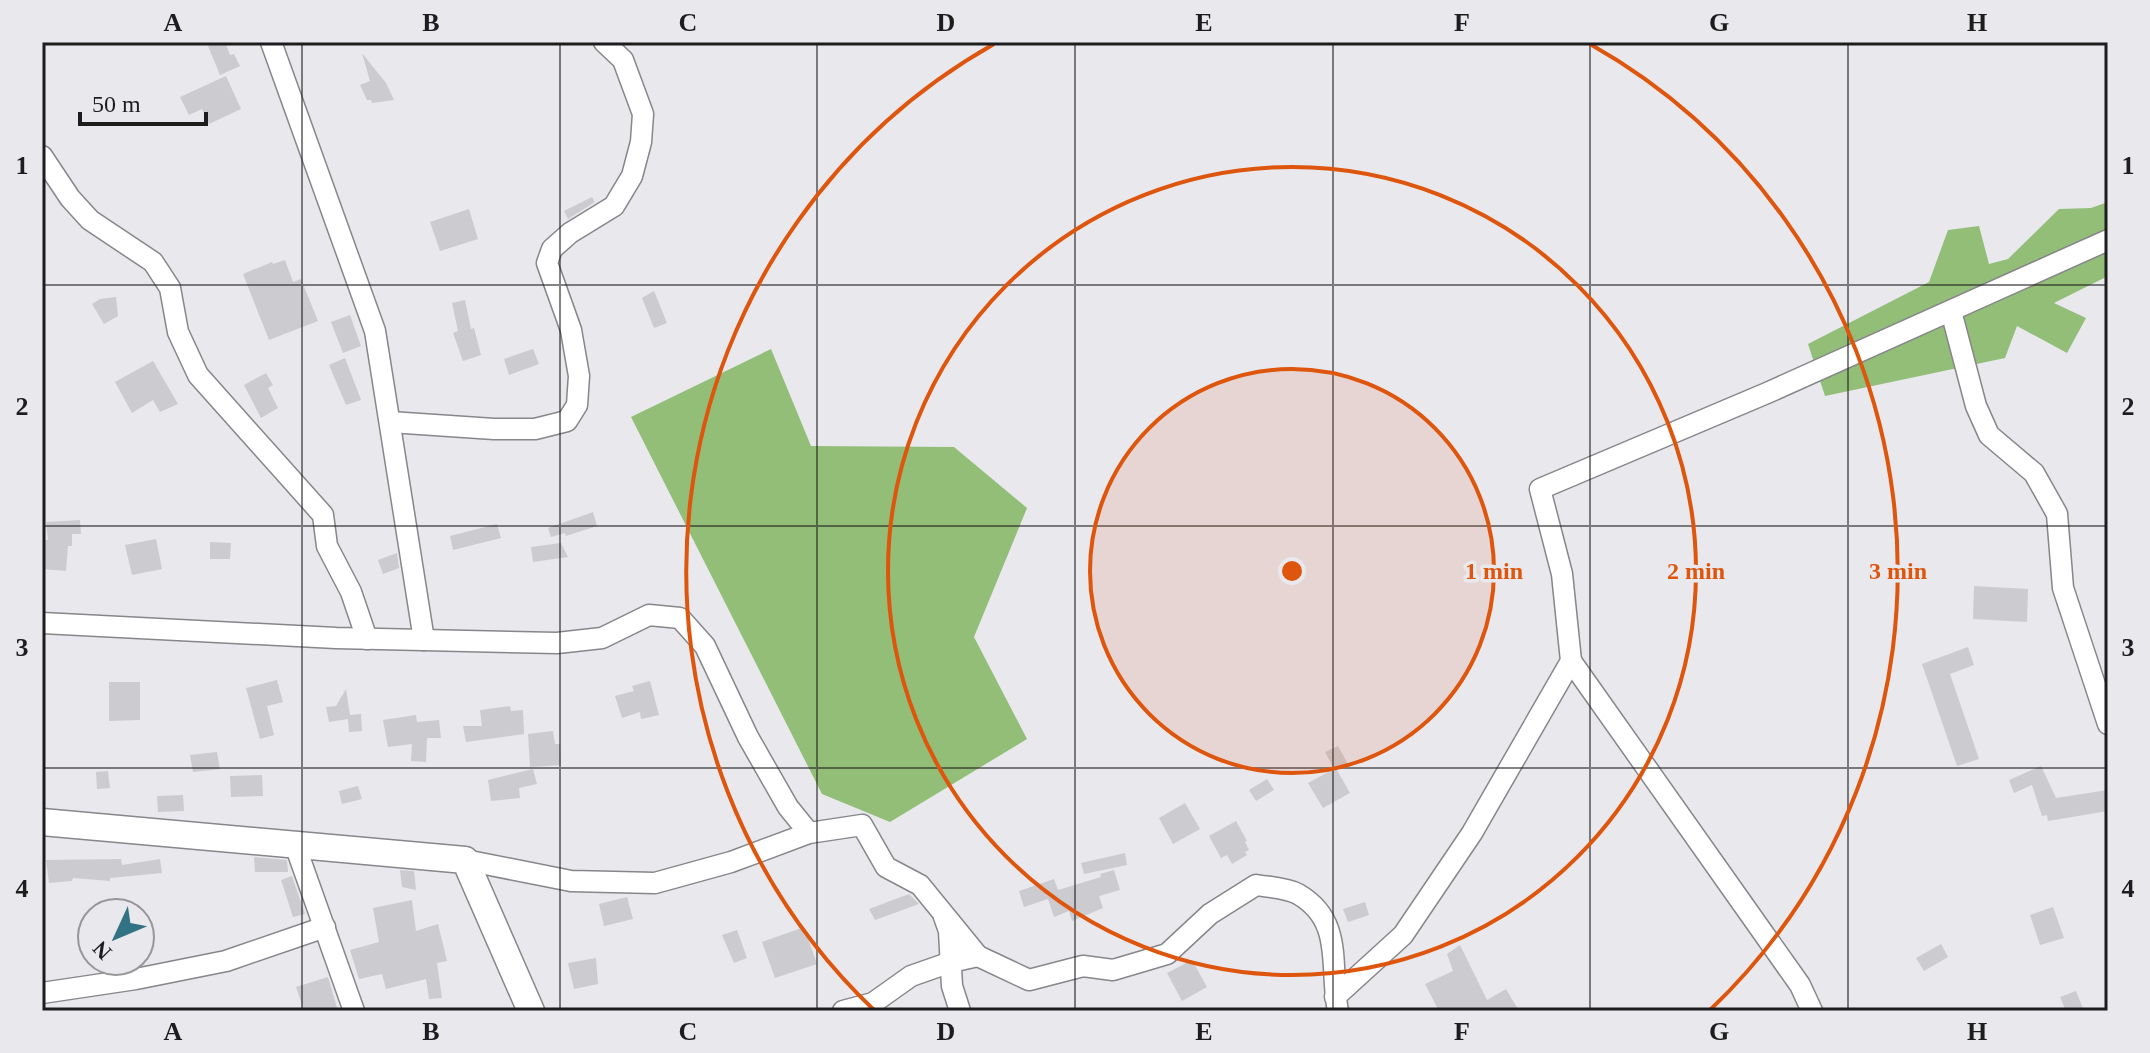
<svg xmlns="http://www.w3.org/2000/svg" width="2150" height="1053" viewBox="0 0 2150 1053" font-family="'Times New Roman',serif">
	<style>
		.forest { fill: #92be78 }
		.building { fill: #cbcbd0 }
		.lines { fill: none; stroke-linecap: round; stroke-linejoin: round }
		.street-casing { stroke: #86868b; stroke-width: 23 }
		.secondary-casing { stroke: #86868b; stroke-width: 29 }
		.street { stroke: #fff; stroke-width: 20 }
		.secondary { stroke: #fff; stroke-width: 26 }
		.grid { fill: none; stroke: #1d1d1e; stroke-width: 2; stroke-opacity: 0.55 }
		.ring { fill: none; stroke: #de560d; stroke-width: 4 }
		.centre { fill: #de560d; stroke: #e8e8ed; stroke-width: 4 }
		.ring-label { font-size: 24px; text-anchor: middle; font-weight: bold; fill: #de560d; stroke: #e8e8ed; stroke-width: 7; stroke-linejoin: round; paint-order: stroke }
		.neatline { fill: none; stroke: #1d1d1e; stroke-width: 3 }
		.grid-label { font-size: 26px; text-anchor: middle; font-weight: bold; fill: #1d1d1e }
	</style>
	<rect width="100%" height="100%" fill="#e8e8ed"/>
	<g class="forest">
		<polygon points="2108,202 2108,276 2054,303 2086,318 2067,353 2017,326 2005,358 1825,396 1808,344 1929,282 1948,230 1979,226 1989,264 2008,259 2059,209 2091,208"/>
		<polygon points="771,349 811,446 954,447 1027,508 974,637 1027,739 890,822 822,794 631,417"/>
	</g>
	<g class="building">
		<polygon points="219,42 225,42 230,55 234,54 240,66 220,75 208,46"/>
		<polygon points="362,53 386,83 394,100 372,103 371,100 367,100 360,85 370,81"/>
		<polygon points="226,76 241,109 209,124 202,109 189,115 180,97"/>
		<polygon points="592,197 595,202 568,219 564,211"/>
		<polygon points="469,209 478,239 440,251 430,222"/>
		<polygon points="285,260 293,282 301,279 318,321 269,340 243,274 272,262 273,264"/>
		<polygon points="654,291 667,323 654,328 642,298"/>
		<polygon points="116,297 118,316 104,324 92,304 100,299"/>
		<polygon points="465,300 471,329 474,328 481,355 463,361 453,333 458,331 452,303"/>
		<polygon points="350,315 361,346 343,353 331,322"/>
		<polygon points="533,349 539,364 509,375 504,359"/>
		<polygon points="345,358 361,400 346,405 329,365"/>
		<polygon points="153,361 178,404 160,412 153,400 132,413 115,382"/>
		<polygon points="266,373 273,385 268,388 278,408 261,418 244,385"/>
		<polygon points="593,512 597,526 566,536 565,533 551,537 548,528"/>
		<polygon points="80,520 81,534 72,534 72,546 68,546 66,571 42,569 42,540 48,540 46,522"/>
		<polygon points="497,524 501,538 453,550 450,536"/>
		<polygon points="156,539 162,569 132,575 125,545"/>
		<polygon points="210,542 231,543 230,559 210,559"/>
		<polygon points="561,543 568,557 533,562 531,547"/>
		<polygon points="397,553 399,568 383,574 378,560"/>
		<polygon points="1974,586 2028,589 2027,622 1973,619"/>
		<polygon points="1968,647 1974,665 1950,674 1979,759 1957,766 1922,664"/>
		<polygon points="277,680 283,702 267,706 274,735 260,739 246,688"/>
		<polygon points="650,681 659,715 641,719 640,712 622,718 615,696 634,691 632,686"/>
		<polygon points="109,682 140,682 140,720 109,721"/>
		<polygon points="346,689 350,715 361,714 362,731 349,732 348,719 329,722 326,707 336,706"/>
		<polygon points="510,706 511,711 523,710 524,734 466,742 463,726 482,726 480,710"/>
		<polygon points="416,715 417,722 439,720 441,738 427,738 426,762 411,761 412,744 388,747 383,720"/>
		<polygon points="553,731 555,744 560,744 561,765 530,767 528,734"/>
		<polygon points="1338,746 1348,764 1337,770 1350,793 1323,808 1308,783 1334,769 1325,752"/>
		<polygon points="217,752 220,769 193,772 190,755"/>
		<polygon points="2041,766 2056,798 2108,790 2108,811 2048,821 2047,815 2042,816 2032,785 2014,793 2009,780"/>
		<polygon points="533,769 537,784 519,788 520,798 491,801 488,780"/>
		<polygon points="108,771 110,788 97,789 96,772"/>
		<polygon points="262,775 263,796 231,797 230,776"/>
		<polygon points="1267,779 1274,790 1256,801 1249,790"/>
		<polygon points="358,786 362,799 342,804 339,791"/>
		<polygon points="183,795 184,811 158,812 157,796"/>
		<polygon points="1185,803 1200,829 1173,844 1159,818"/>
		<polygon points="1236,821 1247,841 1245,842 1249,850 1245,852 1247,855 1232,864 1227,855 1221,858 1209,836"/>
		<polygon points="1125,853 1127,865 1084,874 1081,863"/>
		<polygon points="254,857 287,860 288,872 255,872"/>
		<polygon points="121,859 122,865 160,859 162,873 110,878 110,881 73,878 72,881 49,883 46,860"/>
		<polygon points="400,870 414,871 416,890 402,887"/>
		<polygon points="1114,870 1120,890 1099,896 1103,908 1072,921 1069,911 1054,917 1048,899 1024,907 1019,891 1054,879 1058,890 1101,877 1100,874"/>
		<polygon points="292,876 305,914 293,917 281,880"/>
		<polygon points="909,894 919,904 875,920 869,909"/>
		<polygon points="627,897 633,919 604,926 599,904"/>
		<polygon points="412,900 416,931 438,924 447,961 437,963 442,998 429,999 426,979 386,989 382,974 359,979 350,950 379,942 373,908"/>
		<polygon points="1365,902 1369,915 1348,922 1343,909"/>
		<polygon points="2053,907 2064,938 2040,945 2030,915"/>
		<polygon points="804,927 817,964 775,978 762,942"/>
		<polygon points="737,930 747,958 734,963 722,935"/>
		<polygon points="1941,944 1948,957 1924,971 1916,958"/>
		<polygon points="1460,945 1487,1000 1506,989 1519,1011 1439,1011 1425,984 1453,971 1447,954"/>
		<polygon points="596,958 598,984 574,989 568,963"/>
		<polygon points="1192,960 1207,987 1182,1001 1167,973"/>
		<polygon points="328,977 338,1011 304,1011 296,987"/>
		<polygon points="2076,991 2084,1011 2066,1011 2060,997"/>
	</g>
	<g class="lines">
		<g class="street-casing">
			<g id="street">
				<polyline points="271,42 375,331 424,640"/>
				<polyline points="42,156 70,198 90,220 153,262 170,288 178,332 198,375 323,515 327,546 351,592 367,639"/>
				<polyline points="1951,311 1976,406 1989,435 2034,473 2057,514 2063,588 2108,724"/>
				<polyline points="390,422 494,429 535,429 567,421 577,405 579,376 571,330 547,263 552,249 570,233 614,206 632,176 641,142 643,114 623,60 604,42"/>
				<path d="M42,623l294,15 221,5 45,-5 47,-23 31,3 25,28 43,91 40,70 21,26 53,-8 24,42 34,18 58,71 51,24 54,-14 30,4 54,-16 43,-40 46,-29c12,2 31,3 42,9 47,27 31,74 40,117"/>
				<polyline points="1571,661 1800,985 1812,1011"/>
				<polyline points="295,845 354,1011"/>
				<polyline points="465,860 571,881 655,883 731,862 809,833"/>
				<polyline points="944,917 949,931 952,986 960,1011"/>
				<polyline points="42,993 136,979 226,961 325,927"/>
				<polyline points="1335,997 1403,935 1472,833 1571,661 1562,574 1540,489 1767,393 2108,240"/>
				<polyline points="843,1011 873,1003 911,976 951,962 978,956"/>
			</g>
		</g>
		<g class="secondary-casing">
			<polyline id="secondary" points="42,822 465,860 531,1011"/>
		</g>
		<use href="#street" class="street"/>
		<use href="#secondary" class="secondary"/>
	</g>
	<path class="grid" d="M302,42v969M560,42v969M817,42v969M1075,42v969M1333,42v969M1590,42v969M1848,42v969M42,285h2066M42,526h2066M42,768h2066"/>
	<circle cx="1292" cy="571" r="202" fill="#de560d" fill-opacity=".12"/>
	<g class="ring">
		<circle cx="1292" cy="571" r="202"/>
		<circle cx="1292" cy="571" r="404"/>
		<path d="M875 1011A606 606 0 0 1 994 44M1590 44A606 606 0 0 1 1709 1011"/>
	</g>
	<circle cx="1292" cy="571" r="12" class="centre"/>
	<g class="ring-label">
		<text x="1494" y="579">1 min</text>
		<text x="1696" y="579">2 min</text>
		<text x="1898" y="579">3 min</text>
	</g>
	<rect width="2150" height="1053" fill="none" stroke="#e8e8ed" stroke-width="88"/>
	<g transform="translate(116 937) rotate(226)"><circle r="38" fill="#e8e8ed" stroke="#97979a" stroke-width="2"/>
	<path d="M0-6L14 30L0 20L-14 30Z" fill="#317285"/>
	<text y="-12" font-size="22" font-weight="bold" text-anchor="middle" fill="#1d1d1e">N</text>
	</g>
	<path d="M80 112v12h126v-12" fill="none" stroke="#1d1d1e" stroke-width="4"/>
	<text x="92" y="112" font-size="24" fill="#1d1d1e" stroke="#e8e8ed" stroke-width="6" paint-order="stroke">50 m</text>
	<rect x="44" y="44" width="2062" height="965" class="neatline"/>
	<g class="grid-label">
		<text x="173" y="31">A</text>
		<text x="431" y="31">B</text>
		<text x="688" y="31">C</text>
		<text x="946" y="31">D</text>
		<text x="1204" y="31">E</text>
		<text x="1462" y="31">F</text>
		<text x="1719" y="31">G</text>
		<text x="1977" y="31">H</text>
		<text x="22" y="174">1</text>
		<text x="2128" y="174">1</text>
		<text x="22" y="415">2</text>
		<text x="2128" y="415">2</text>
		<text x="22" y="656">3</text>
		<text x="2128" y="656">3</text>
		<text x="22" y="897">4</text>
		<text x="2128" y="897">4</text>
		<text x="173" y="1040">A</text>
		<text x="431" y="1040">B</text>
		<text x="688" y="1040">C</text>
		<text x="946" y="1040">D</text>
		<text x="1204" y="1040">E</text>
		<text x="1462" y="1040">F</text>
		<text x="1719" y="1040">G</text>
		<text x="1977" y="1040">H</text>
	</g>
</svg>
